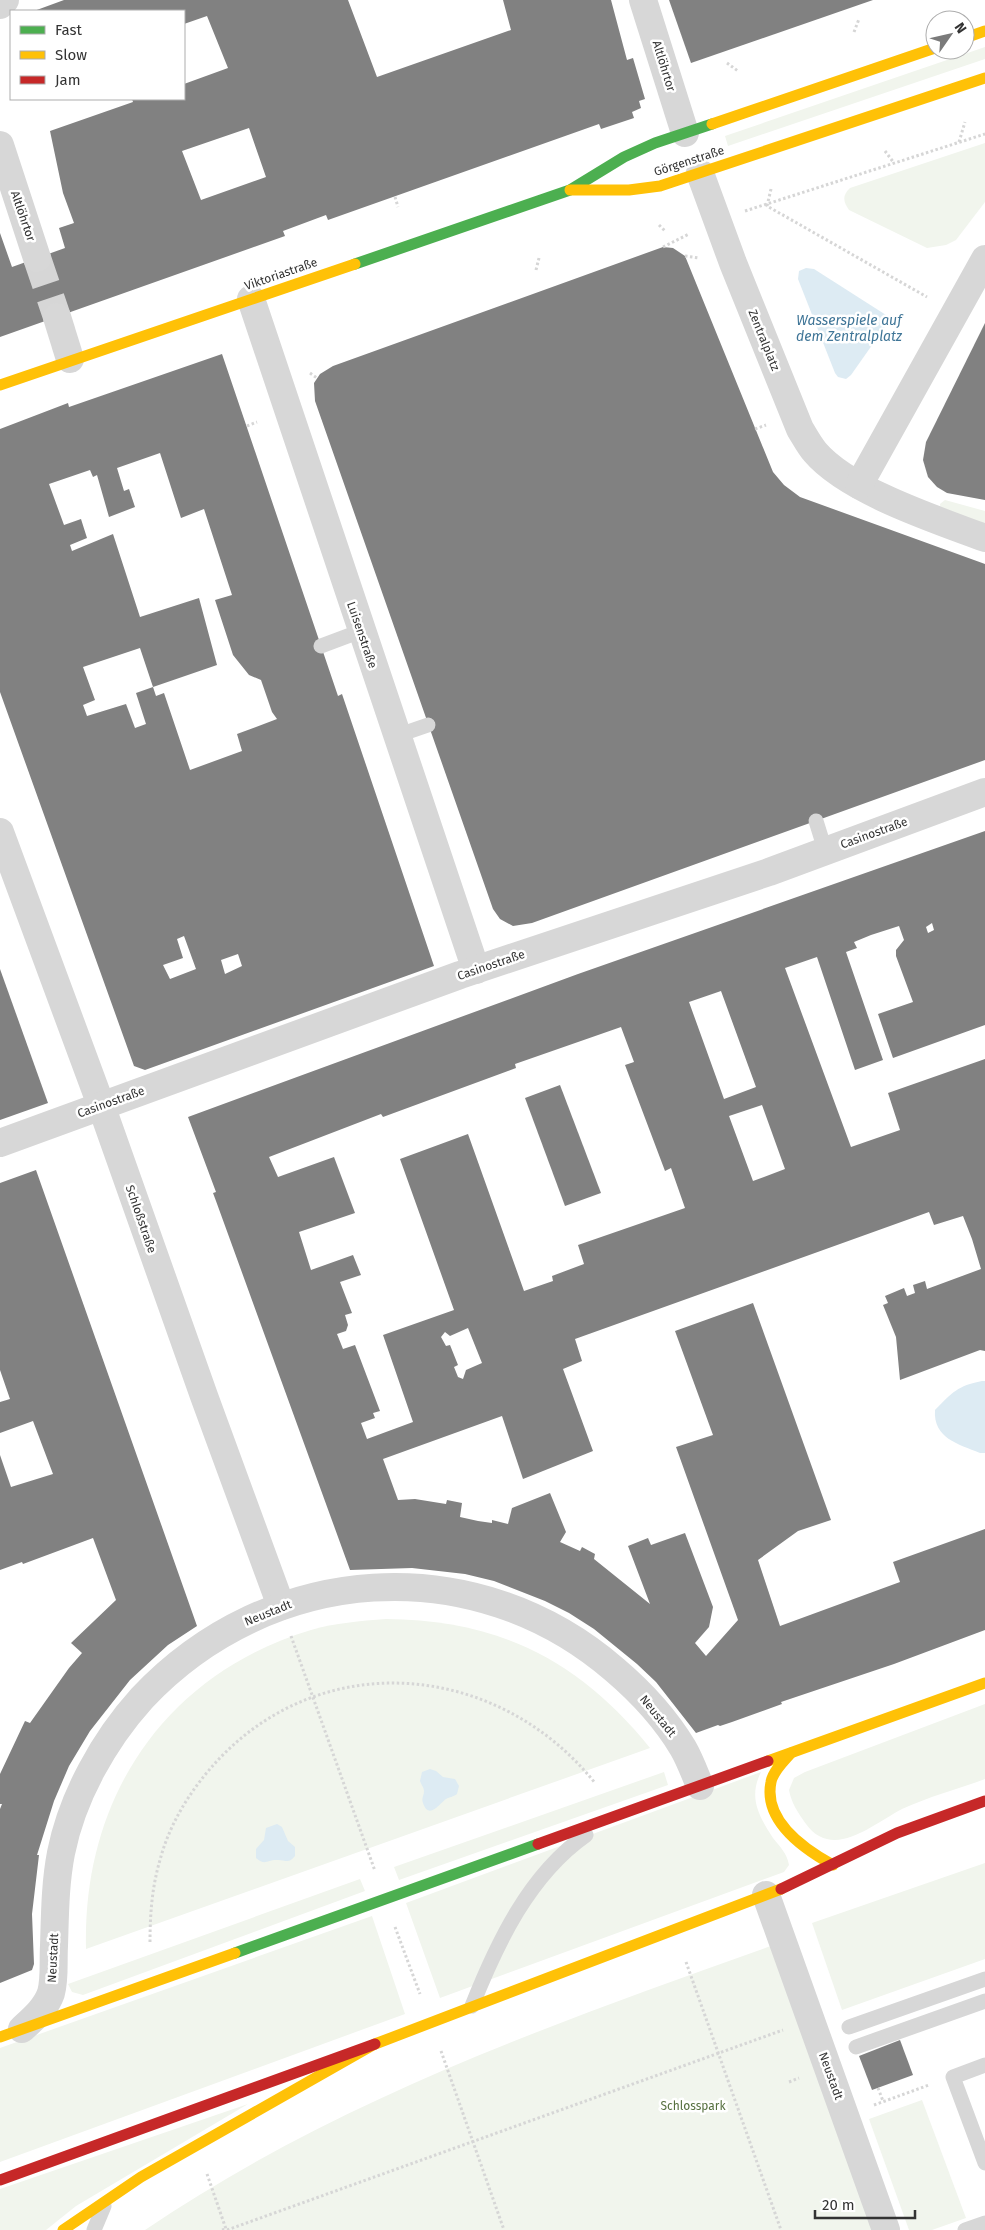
<svg xmlns="http://www.w3.org/2000/svg" width="985" height="2230" viewBox="0 0 985 2230" font-family="'Fira Sans',sans-serif">
	<style>
		.green { fill: #f1f5ed }
		.water { fill: #ddebf3 }
		.building { fill: #818181; fill-rule: evenodd }
		.lines { fill: none; stroke-linecap: round; stroke-linejoin: round }
		.street-tunnel { stroke: #d6d6d6; stroke-width: 28; stroke-dasharray: 28 14; stroke-linecap: butt }
		.path { stroke: #d6d6d6; stroke-width: 3; stroke-dasharray: 2.5 2.5; stroke-linecap: butt }
		.lane { stroke: #d7d7d7; stroke-width: 15 }
		.street { stroke: #d7d7d7; stroke-width: 28 }
		.fast { stroke: #4caf50; stroke-width: 11 }
		.slow { stroke: #ffc107; stroke-width: 11 }
		.jam { stroke: #c62828; stroke-width: 11 }
		.labels { text-anchor: middle; stroke-width: 5; stroke-linejoin: round; paint-order: stroke }
		.street-label { font-size: 12px; fill: #333; stroke: #fff }
		.park-label { font-size: 12px; fill: #56703f; stroke: #fff }
		.water-label { font-size: 14px; font-style: italic; fill: #3f7597; stroke: #fff }
	</style>
	<rect width="100%" height="100%" fill="#fff"/>
	<g class="green">
		<polygon points="985,47 985,59 728,146 725,136"/>
		<path d="M985,143v59l-29,38 -10,5 -19,3 -78,-38c-6,-9 -7,-14 1,-22z"/>
		<polygon points="945,500 985,511 985,532 941,512 940,504"/>
		<path d="M386,1619c113,1 193,41 264,129l-564,201c-4,-150 78,-275 225,-319 24,-7 49,-9 75,-11z"/>
		<path d="M985,1704v75c-27,10 -57,18 -83,30 -29,15 -69,52 -96,15 -8,-11 -15,-22 -17,-34l5,-12 11,-6z"/>
		<polygon points="664,1772 668,1785 399,1880 394,1867"/>
		<path d="M761,1772c-13,26 -2,44 12,66 7,9 14,15 16,27l-5,7 -344,126 -34,-95z"/>
		<polygon points="985,1863 985,1959 842,2010 812,1923"/>
		<polygon points="360,1879 365,1891 83,1995 72,1992 68,1984"/>
		<polygon points="372,1916 405,2014 0,2162 0,2048"/>
		<path d="M771,1946l102,284h-728c191,-130 410,-207 626,-284z"/>
		<polygon points="922,2100 966,2218 932,2230 909,2230 869,2119"/>
		<polygon points="248,2104 76,2206 46,2230 0,2230 0,2189"/>
	</g>
	<g class="water">
		<polygon points="806,268 814,269 886,315 889,321 851,375 846,379 838,377 835,373 798,279 799,271"/>
		<path d="M982,1381h3v72h-5c-22,-9 -47,-15 -45,-43 18,-18 22,-24 47,-29z"/>
		<path d="M430,1769l6,2 7,6 12,2 4,7 -2,8c-4,3 -7,3 -11,5 -5,3 -17,22 -23,4 -2,-5 1,-7 1,-12 0,-3 -3,-7 -4,-10l2,-9z"/>
		<path d="M277,1824l5,3 6,14 7,6v9c-7,9 -10,3 -19,4 -9,0 -11,6 -20,-2v-9l8,-9 2,-12z"/>
	</g>
	<g class="building">
		<path d="M64,0h284l29,77 134,-47 -8,-30h108l16,60 6,-2 12,41 -6,2 2,7 -9,4 2,6 -33,11 -2,-5 -271,96 -2,-5 -43,16 2,5 -285,101v-104l12,34 53,-19 -6,-20 15,-5 -11,-30 -13,-62 83,-29 -1,-3h52v-15l44,-16 -21,-52 -23,8v-13h-150zM249,128l17,49 -65,23 -19,-49z"/>
		<polygon points="669,0 873,0 691,63"/>
		<polygon points="663,247 673,248 685,256 773,472 784,485 800,497 985,564 985,760 532,923 513,926 500,919 493,909 315,401 314,383 320,374 333,366"/>
		<polygon points="985,323 985,500 947,493 937,487 928,477 923,460 926,442"/>
		<path d="M222,354l116,342 4,-2 92,272 -289,104 -11,-4 -134,-374v-263l68,-26 1,4zM160,453l21,65 23,-9 28,86 -17,5 18,55 16,20 12,5 11,32 5,7 -40,15 5,17 -52,19 -26,-77 -8,3 -3,-9 -17,6 10,31 -11,4 -9,-24 -39,12 -4,-11 12,-5 -12,-33 57,-19 13,39 64,-22 -18,-67 -59,19 -27,-83 -41,17 -2,-6 17,-7 -6,-19 -17,6 -15,-41 41,-14 3,7 4,-2 12,42 26,-10 -6,-18 -5,2 -7,-23zM184,936l12,33 -26,10 -7,-14 20,-7 -6,-19zM238,954l4,12 -17,8 -4,-14z"/>
		<path d="M985,831v194l-92,33 -15,-44 35,-12 -17,-46v-6l8,-10 -5,-14 -28,9 -17,7 3,6 -11,4 37,108 -28,10 -38,-113 -32,11 66,179 49,-17 -12,-37 97,-34v292l-5,-1 -80,30 -4,-43 -13,-32 5,-2 -3,-7 19,-8 3,8 8,-3 -2,-8 12,-4 2,8 54,-20 -9,-30 -9,-23 -29,9 -5,-13 -354,127 7,22 -19,8 30,82 -70,28 -21,-63 -119,43 15,41 17,-1 31,5 1,-4 15,3 -2,14 18,4 14,2v-3l16,4 4,-16 38,-15 16,39 -6,10 20,9 2,-4 13,7 -1,5 56,45 -22,-58 20,-8 3,7 34,-12 28,74 -4,20 -14,16 11,13 32,-36 -62,-173 37,-12 -38,-104 78,-28 78,217 -33,11 -40,29 22,66 120,-44 -7,-20 92,-33v101l-91,34 -113,38 1,2 -50,18 -12,4 -2,-1 -22,8 -40,-51 -19,-18 -43,-35 -25,-16 -24,-12 -51,-20 -29,-7 -53,-6 -62,2 -134,-369 -3,-8 3,-1 -28,-75 390,-143zM932,923l2,7 -6,3 -2,-6zM721,991l35,96 -32,12 -35,-97zM621,1027l13,35 -9,3 40,106 6,-3 14,40 -107,37 6,19 -32,12 1,5 -29,10 -56,-157 -68,25 54,151 -71,25 30,87 -46,17 -6,-16 14,-5 -2,-5 7,-2 -25,-66 -12,4 -6,-15 9,-3 2,-6 -3,-10 7,-2 -12,-31 21,-7 -8,-20 -42,15 -12,-38 56,-19 -21,-56 -56,20 -9,-20 112,-43 2,3 133,-49 -1,-4zM762,1105l23,64 -32,12 -24,-65zM468,1328l14,35 -16,7 -3,9 -5,-2 -4,-10 4,-2 -8,-20 -4,1 -5,-9 4,-5 5,4z"/>
		<polygon points="0,969 48,1103 0,1120"/>
		<polygon points="560,1085 601,1193 565,1206 525,1098"/>
		<polygon points="36,1170 197,1626 168,1645 130,1680 90,1731 69,1766 54,1801 37,1855 39,1855 32,1914 34,1964 32,1970 0,1983 0,1809 2,1804 0,1804 0,1774 25,1721 30,1723 69,1668 82,1653 71,1643 116,1600 93,1538 23,1564 22,1562 0,1570 0,1455 11,1487 53,1474 33,1421 0,1433 0,1402 10,1399 0,1370 0,1183"/>
		<polygon points="900,2040 913,2075 872,2090 859,2056"/>
	</g>
	<g class="lines">
		<polyline class="street-tunnel" points="37,258 57,317"/>
		<g class="path">
			<polyline points="854,32 859,19"/>
			<polyline points="727,63 738,71"/>
			<polyline points="959,142 965,122"/>
			<polyline points="885,151 894,163"/>
			<polyline points="771,189 767,206 927,297"/>
			<polyline points="395,197 398,207"/>
			<polyline points="745,211 985,134"/>
			<polyline points="659,225 666,232"/>
			<polyline points="663,247 689,234"/>
			<polyline points="685,256 699,258"/>
			<polyline points="536,270 539,258"/>
			<polyline points="310,373 317,378"/>
			<polyline points="247,426 257,422"/>
			<polyline points="755,429 766,425"/>
			<polyline points="291,1636 375,1871"/>
			<polyline points="395,1927 420,1994"/>
			<path d="M150,1942c0,-28 2,-55 10,-82 10,-38 32,-72 58,-100 108,-115 282,-96 377,23"/>
			<polyline points="686,1962 781,2230"/>
			<polyline points="441,2051 504,2230"/>
			<polyline points="789,2082 799,2078"/>
			<polyline points="878,2088 883,2101"/>
			<polyline points="874,2105 929,2085"/>
			<polyline points="207,2174 226,2229 222,2230"/>
			<polyline points="227,2230 783,2030"/>
		</g>
		<g class="lane">
			<polyline points="321,646 361,631"/>
			<polyline points="396,736 428,725"/>
			<polyline points="816,821 825,850"/>
			<path d="M472,2006c25,-63 57,-131 114,-171"/>
			<polyline points="849,2027 985,1979"/>
			<polyline points="856,2047 985,2001"/>
			<polyline points="985,2065 953,2077 985,2163"/>
			<polyline points="94,2230 104,2206"/>
			<polyline points="965,2230 985,2223"/>
		</g>
		<g class="street">
			<polyline points="643,0 685,133"/>
			<polyline points="0,5 5,0"/>
			<polyline points="0,145 37,258"/>
			<path d="M700,173l33,90 67,166c5,8 9,16 15,23 33,39 122,68 170,86"/>
			<polyline points="251,299 476,970"/>
			<polyline points="57,317 70,359"/>
			<polyline points="859,485 985,259"/>
			<polyline points="0,832 101,1105 204,1396 281,1606"/>
			<polyline points="0,1143 460,975 769,872 985,792"/>
			<polyline points="766,1895 886,2230"/>
			<path d="M22,2029c11,-10 24,-21 29,-36 4,-14 2,-32 3,-47 1,-31 1,-62 7,-93 11,-56 43,-113 81,-155 127,-135 332,-150 473,-28 27,23 50,48 68,78 7,12 12,26 17,38"/>
		</g>
		<g class="fast">
			<polyline points="355,264 570,190 624,157 655,143 712,124"/>
			<polyline points="235,1953 538,1844"/>
		</g>
		<g class="slow">
			<polyline points="965,38 985,31"/>
			<polyline points="712,124 935,48"/>
			<polyline points="570,190 629,190 660,186 985,78"/>
			<polyline points="0,385 355,264"/>
			<path d="M791,1753c-7,8 -18,18 -20,29 -8,39 33,67 62,83"/>
			<polyline points="768,1761 985,1683"/>
			<polyline points="0,2037 235,1953"/>
			<polyline points="375,2044 781,1889"/>
			<polyline points="63,2230 141,2177 373,2045"/>
		</g>
		<g class="jam">
			<polyline points="538,1844 768,1761"/>
			<polyline points="781,1889 897,1833 985,1801"/>
			<polyline points="0,2180 375,2044"/>
		</g>
	</g>
	<g class="labels">
		<g class="street-label">
			<text transform="translate(664 66) rotate(73)" y="4">Altlöhrtor</text>
			<text transform="translate(689 161) rotate(-18)" y="4">Görgenstraße</text>
			<text transform="translate(23 216) rotate(71)" y="4">Altlöhrtor</text>
			<text transform="translate(281 274) rotate(-19)" y="4">Viktoriastraße</text>
			<text transform="translate(764 340) rotate(68)" y="4">Zentralplatz</text>
			<text transform="translate(362 635) rotate(71)" y="4">Luisenstraße</text>
			<text transform="translate(874 833) rotate(-20)" y="4">Casinostraße</text>
			<text transform="translate(491 965) rotate(-19)" y="4">Casinostraße</text>
			<text transform="translate(111 1102) rotate(-20)" y="4">Casinostraße</text>
			<text transform="translate(141 1219) rotate(71)" y="4">Schloßstraße</text>
			<text transform="translate(268 1613) rotate(-22)" y="4">Neustadt</text>
			<text transform="translate(658 1716) rotate(51)" y="4">Neustadt</text>
			<text transform="translate(53 1958) rotate(-87)" y="4">Neustadt</text>
			<text transform="translate(831 2076) rotate(70)" y="4">Neustadt</text>
		</g>
		<g class="park-label">
			<text x="693" y="2110">Schlosspark</text>
		</g>
		<g class="water-label">
			<text x="849" y="325">Wasserspiele auf<tspan x="849" dy="16">dem Zentralplatz</tspan></text>
		</g>
	</g>
	<rect x="10" y="10" width="175" height="90" fill="#ffffff" stroke="#adadad"/>
	<rect x="20" y="26" width="25" height="8" fill="#4caf50" stroke="#adadad"/>
	<text x="55" y="35" font-size="15" fill="#333333">Fast</text>
	<rect x="20" y="51" width="25" height="8" fill="#ffc107" stroke="#adadad"/>
	<text x="55" y="60" font-size="15" fill="#333333">Slow</text>
	<rect x="20" y="76" width="25" height="8" fill="#c62828" stroke="#adadad"/>
	<text x="55" y="85" font-size="15" fill="#333333">Jam</text>
	<g transform="translate(950 35) rotate(56)"><circle r="24" fill="#ffffff" stroke="#adadad"/>
	<path d="M0-4L9 19L0 12L-9 19Z" fill="#7a7a7a"/>
	<text y="-8" font-size="14" font-weight="bold" text-anchor="middle" fill="#333333">N</text>
	</g>
	<path d="M815 2210v8h100v-8" fill="none" stroke="#333333" stroke-width="2.5"/>
	<text x="822" y="2210" font-size="15" fill="#333333" stroke="#ffffff" stroke-width="4" paint-order="stroke">20 m</text>
</svg>
